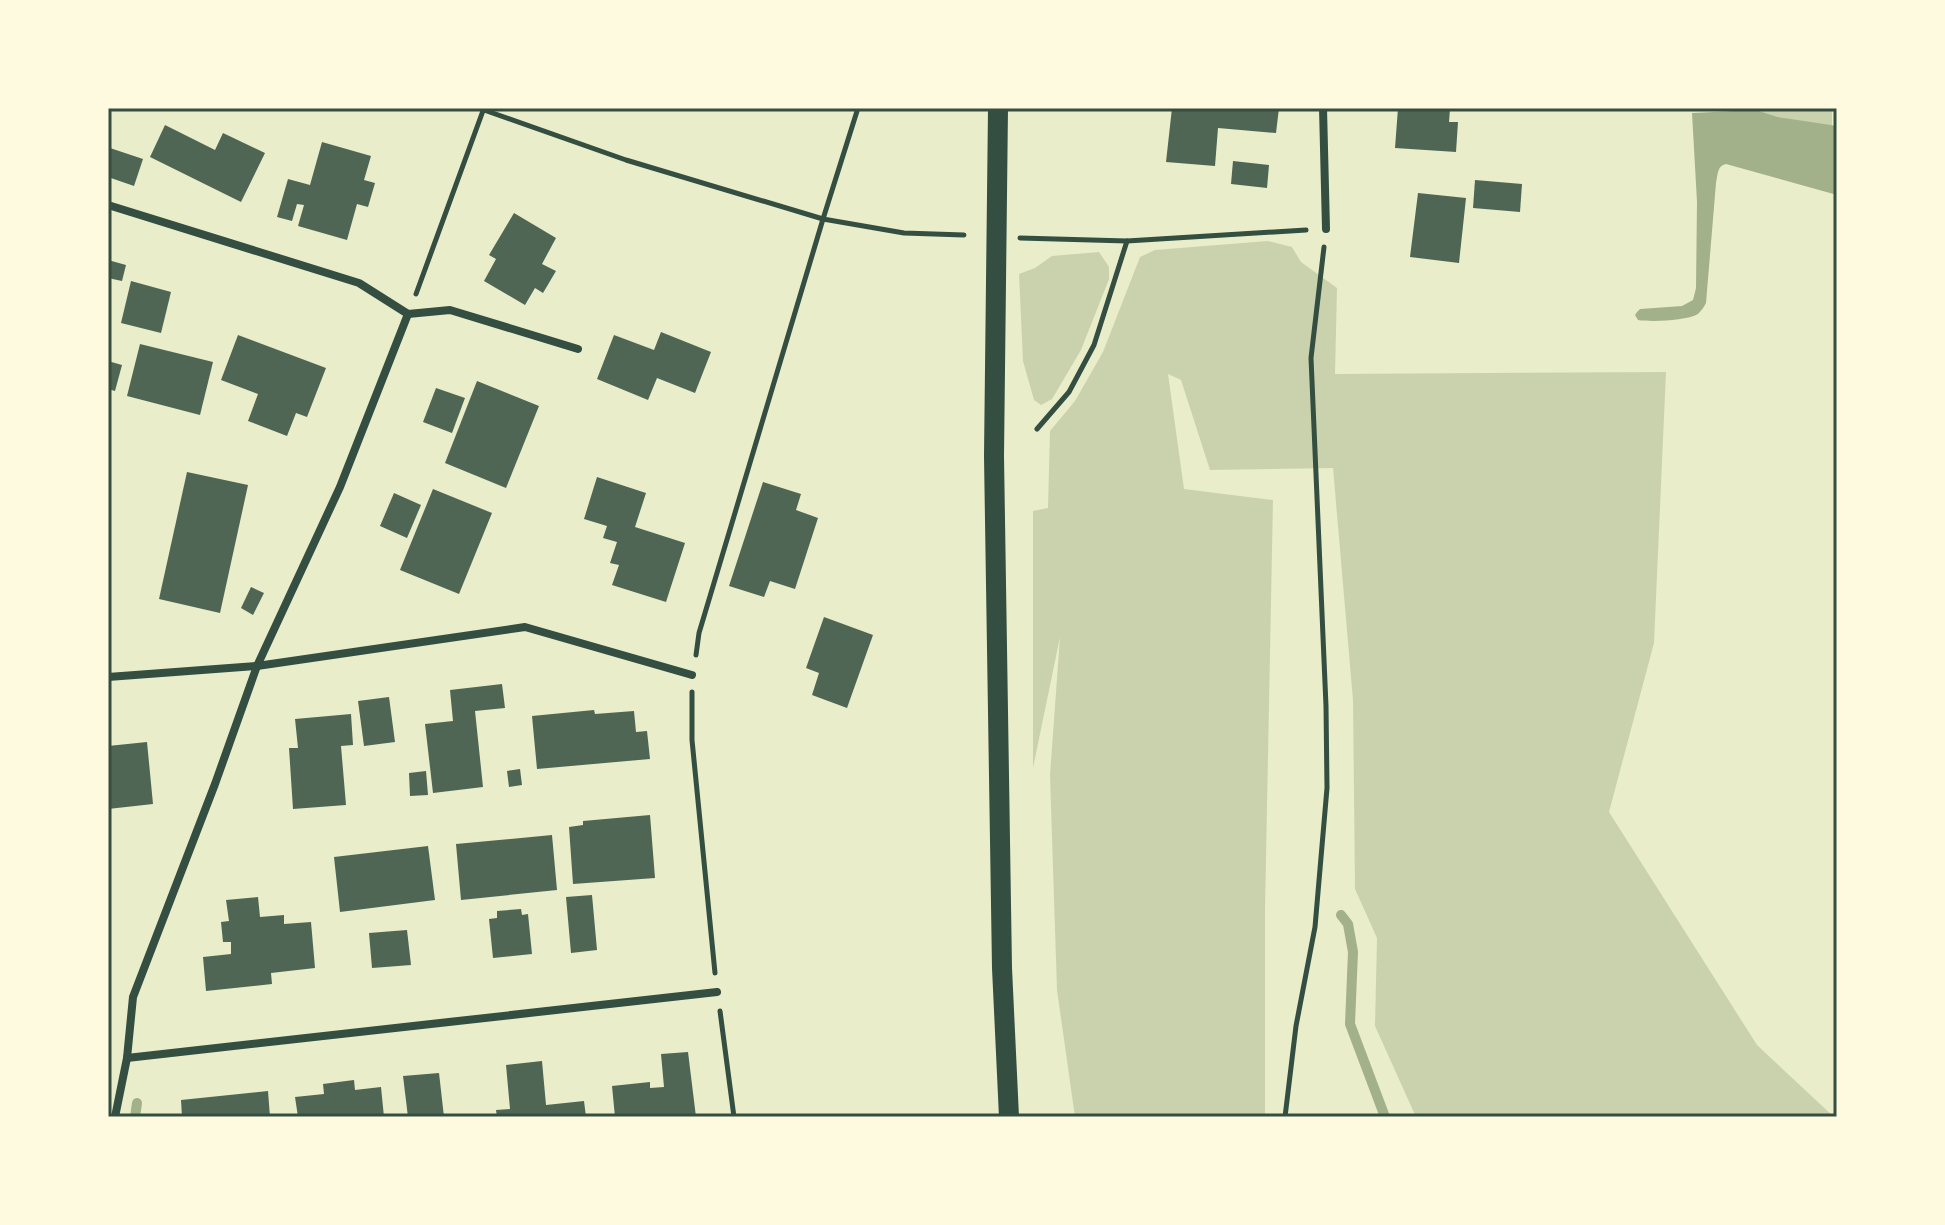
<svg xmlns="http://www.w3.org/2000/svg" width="1945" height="1225" viewBox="0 0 1945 1225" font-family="'Noto Serif',serif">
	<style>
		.green { fill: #cad2ad }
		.water { fill: #a3b18a }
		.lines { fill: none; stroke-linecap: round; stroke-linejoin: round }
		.stream { stroke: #a3b18a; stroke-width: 10 }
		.building { fill: #4f6655 }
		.path { stroke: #344e41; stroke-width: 5 }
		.minor { stroke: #344e41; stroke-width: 8 }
		.primary { stroke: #344e41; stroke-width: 20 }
		.neatline { fill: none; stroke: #344e41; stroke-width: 3 }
	</style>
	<rect width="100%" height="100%" fill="#e9edc9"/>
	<g class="green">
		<polygon points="1756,108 1832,108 1832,126 1778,117 1756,110"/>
		<polygon points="1268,241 1292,247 1301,262 1337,288 1335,374 1666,372 1654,643 1609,812 1757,1045 1834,1117 1416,1117 1375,1026 1377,938 1355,889 1353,700 1333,468 1210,470 1181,380 1168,374 1184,489 1273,500 1265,909 1265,1117 1075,1117 1057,990 1050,775 1060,637 1033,768 1033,511 1048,508 1050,431 1075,401 1103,352 1140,257 1155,250"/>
		<polygon points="1099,252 1109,267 1109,279 1081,350 1052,399 1041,405 1034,400 1023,361 1019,274 1035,268 1052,256"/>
	</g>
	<path class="water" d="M1756,110l22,7 59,9v69l-111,-31c-9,2 -8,10 -10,19l-10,120c-2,4 -5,8 -8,11 -12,7 -47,8 -60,6l-3,-5 2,-3 3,-3 42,-3 11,-6 3,-12 1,-86 -5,-89z"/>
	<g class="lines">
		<g class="stream">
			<polyline points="1341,915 1348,924 1353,952 1350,1024 1385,1117"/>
			<polyline points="135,1117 137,1103"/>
		</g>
	</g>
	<g class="building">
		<polygon points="1172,108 1279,108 1276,133 1218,128 1215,166 1166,162"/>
		<polygon points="1398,108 1450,109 1449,122 1458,122 1456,152 1395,148"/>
		<polygon points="165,125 215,150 223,133 265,153 241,202 150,157"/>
		<polygon points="322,142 371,156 364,180 375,183 368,207 357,204 347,240 298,226 304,205 297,204 292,221 277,217 288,179 310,185"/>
		<polygon points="110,148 143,159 134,186 108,177 108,153"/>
		<polygon points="1233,161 1269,165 1267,188 1231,184"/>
		<polygon points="1475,180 1522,184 1520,212 1473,208"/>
		<polygon points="1418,193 1466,198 1459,263 1410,257"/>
		<polygon points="514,213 556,238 542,264 556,271 543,293 535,288 525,305 484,281 496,259 489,255"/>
		<polygon points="108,260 126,265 122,281 108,278"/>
		<polygon points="131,281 171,292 161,333 121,323"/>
		<polygon points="661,332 711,352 695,393 657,378 648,400 597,379 614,335 654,350"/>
		<polygon points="238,335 326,368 307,417 296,413 287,436 248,421 258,394 221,380"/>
		<polygon points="140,344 213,362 200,415 127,396"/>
		<polygon points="108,361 122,365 115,391 108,389"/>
		<polygon points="477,381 539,406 506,488 445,463"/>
		<polygon points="436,388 465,398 452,433 423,422"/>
		<polygon points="187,472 248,485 220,613 159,599"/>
		<polygon points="597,477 646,493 635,527 685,543 666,602 612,585 619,565 610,563 617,542 603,538 607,526 584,519"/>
		<polygon points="763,482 801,494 796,510 818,518 795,589 770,581 764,597 729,586"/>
		<polygon points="433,489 492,513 459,594 400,570"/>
		<polygon points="394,493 421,505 407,538 380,526"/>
		<polygon points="251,587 264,593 253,615 241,608"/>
		<polygon points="824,617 873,635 847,708 812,695 819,673 806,668"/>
		<polygon points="502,684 505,708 475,711 483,787 433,793 425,724 453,721 450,690"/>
		<polygon points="389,697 395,742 364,746 358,701"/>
		<polygon points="594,710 595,714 634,711 636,732 647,731 650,759 537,769 532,716"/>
		<polygon points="351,714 353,745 341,746 346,805 293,809 289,748 298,748 295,719"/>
		<polygon points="147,742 153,804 108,809 108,746"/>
		<polygon points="520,769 522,785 509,787 507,771"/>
		<polygon points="426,771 428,795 410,796 409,773"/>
		<polygon points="650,815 655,878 573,884 569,827 583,825 583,821"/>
		<polygon points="552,835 557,890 461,900 456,844"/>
		<polygon points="428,846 435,900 340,912 334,857"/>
		<polygon points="592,895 597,950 571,953 566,897"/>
		<polygon points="258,897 260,917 284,915 284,924 311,922 315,968 271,973 272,984 206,991 203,957 231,954 231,942 223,942 221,922 229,921 226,900"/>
		<polygon points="521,909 522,915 528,914 532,954 493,958 489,919 497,918 497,911"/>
		<polygon points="407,930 411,965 372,968 369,933"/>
		<polygon points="688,1052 696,1117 615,1117 612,1086 650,1082 650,1088 664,1087 661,1054"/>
		<polygon points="542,1061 546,1105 584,1101 586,1117 497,1117 496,1110 510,1109 506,1065"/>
		<polygon points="439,1073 444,1117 408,1117 403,1076"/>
		<polygon points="354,1080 355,1090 381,1087 384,1117 298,1117 295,1097 324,1094 323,1084"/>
		<polygon points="268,1091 270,1117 182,1117 181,1100"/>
	</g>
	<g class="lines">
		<g class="path">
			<polyline points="484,110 626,160 823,219 904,233 964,235"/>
			<polyline points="1020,238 1127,241 1306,230"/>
			<polyline points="416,294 484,108"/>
			<polyline points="1037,429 1069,392 1094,345 1127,241"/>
			<polyline points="696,655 699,633 823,219 858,108"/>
			<polyline points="692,692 692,740 715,973"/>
			<polyline points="720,1011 734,1117"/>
			<polyline points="1285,1117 1296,1026 1315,927 1327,788 1326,706 1311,358 1324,247"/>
		</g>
		<g class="minor">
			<polyline points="1323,108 1326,229"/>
			<polyline points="108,205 359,283 408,314 450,310 578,349"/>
			<polyline points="108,677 257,666 525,627 692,675"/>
			<polyline points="127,1058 717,992"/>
			<polyline points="115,1117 127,1058 133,997 215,784 257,666 340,487 408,314"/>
		</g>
		<polyline class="primary" points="998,108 994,456 1002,968 1009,1117"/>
	</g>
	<rect width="1945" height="1225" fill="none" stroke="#fefae0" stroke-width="220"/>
	<rect x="110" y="110" width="1725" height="1005" class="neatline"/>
</svg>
